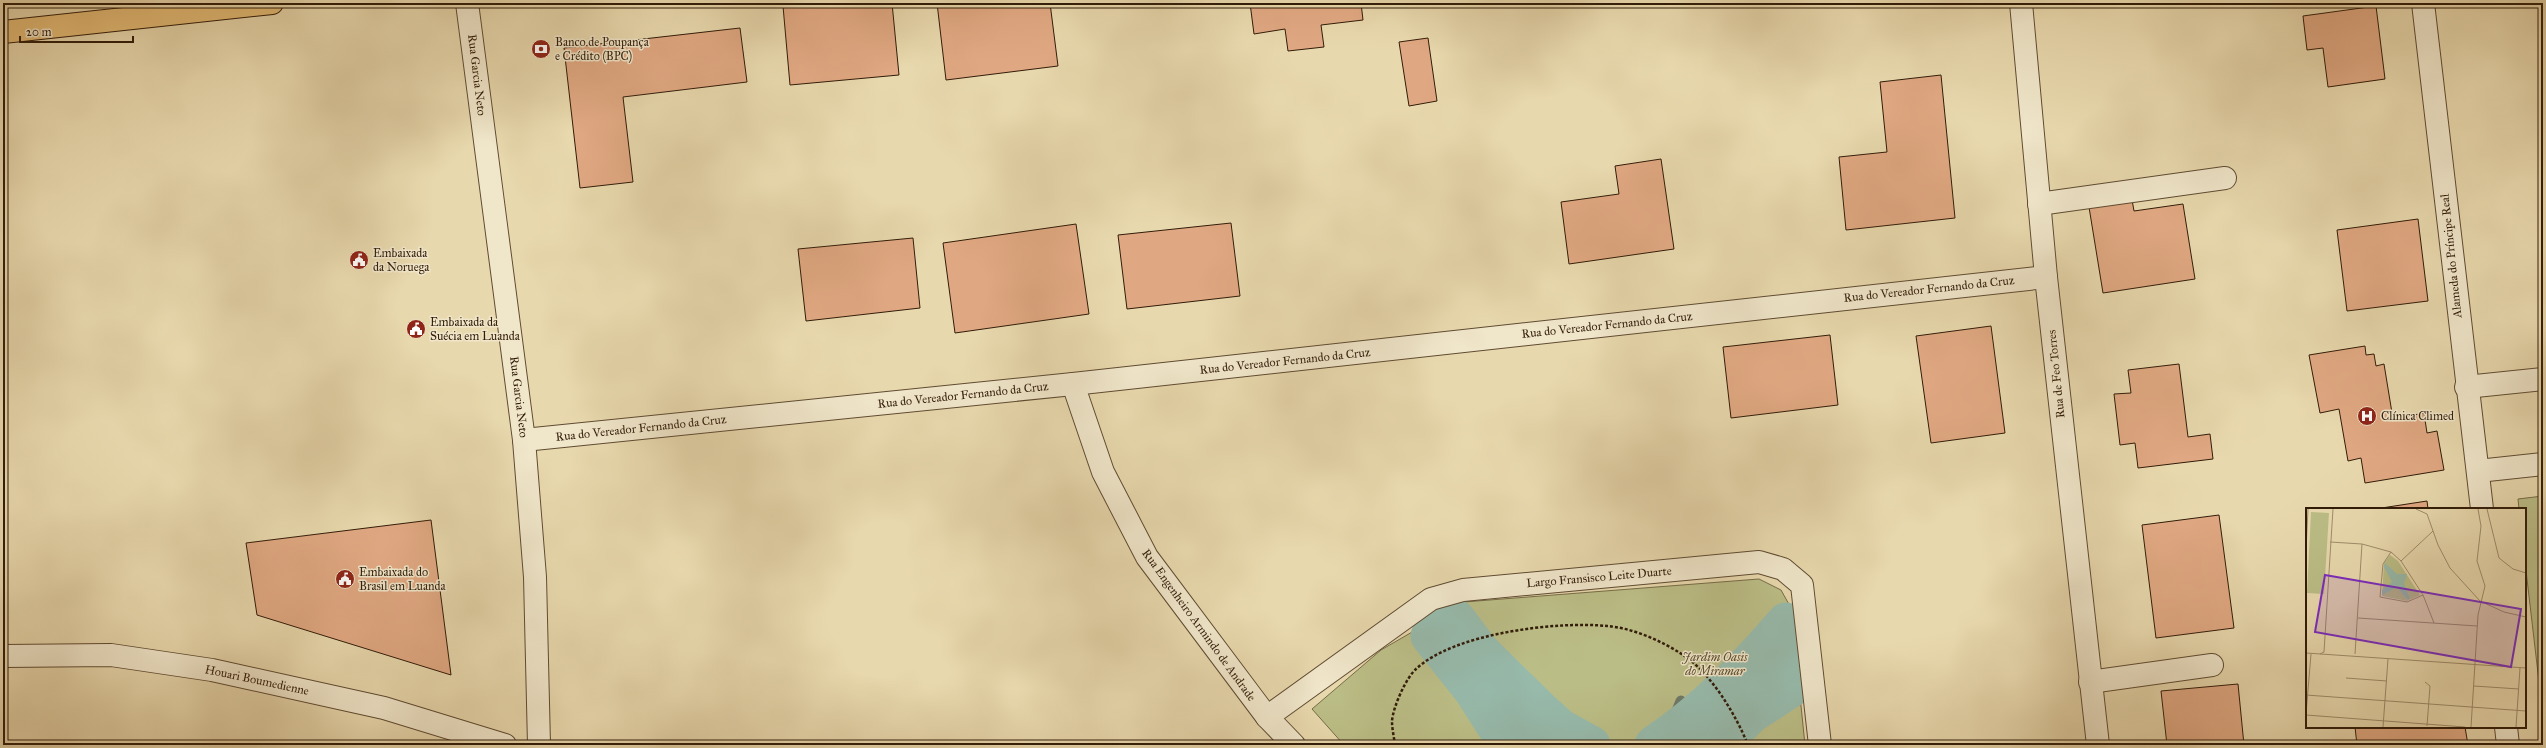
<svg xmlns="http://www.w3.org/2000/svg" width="2546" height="748" viewBox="0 0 2546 748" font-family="'IM FELL Great Primer',serif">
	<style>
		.green { fill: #bbbd86; stroke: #766c48 }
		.water { fill: #97baab; stroke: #6e7b6a }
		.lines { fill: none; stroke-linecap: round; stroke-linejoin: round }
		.shore { stroke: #646b5a; stroke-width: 1 }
		.stream { stroke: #6e7b6a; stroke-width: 11 }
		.canal { stroke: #97baab; stroke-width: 39 }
		.building { fill: #e0a882; stroke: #311c09 }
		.minor-casing { stroke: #5f4b32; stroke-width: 24 }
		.major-casing { stroke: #311c09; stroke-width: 24 }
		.path { stroke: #311c09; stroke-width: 2.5; stroke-dasharray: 3 2; stroke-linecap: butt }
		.minor { stroke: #f0e6ca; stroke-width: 22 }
		.major { stroke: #e4bc76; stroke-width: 22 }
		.labels { text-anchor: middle; stroke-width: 3; stroke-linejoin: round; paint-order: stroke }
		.poi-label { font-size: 12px; fill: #311c09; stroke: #f0e6ca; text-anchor: start }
		.street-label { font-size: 12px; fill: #311c09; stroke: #f0e6ca }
		.park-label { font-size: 12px; font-style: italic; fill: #5a4c2e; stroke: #f0e6ca }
		.inset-road { fill: none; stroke: #9f8d6b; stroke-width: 1 }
		.view { fill: #7b2cbf; fill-opacity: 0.15; stroke: #7b2cbf; stroke-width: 2 }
		.inset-edge { fill: none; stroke: #311c09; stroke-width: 2 }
	</style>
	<rect width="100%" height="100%" fill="#e8d8ad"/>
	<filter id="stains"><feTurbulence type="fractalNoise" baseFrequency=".005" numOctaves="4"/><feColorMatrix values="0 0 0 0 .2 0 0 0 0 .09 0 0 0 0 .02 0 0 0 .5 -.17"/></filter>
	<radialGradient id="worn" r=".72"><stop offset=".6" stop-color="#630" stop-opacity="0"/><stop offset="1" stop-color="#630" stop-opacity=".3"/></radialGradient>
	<g class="green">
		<polygon points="2543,496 2543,716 2525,562 2525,509 2519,509 2518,499"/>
		<polygon points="1759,579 1781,590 1791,608 1805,745 1344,745 1312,709 1381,650 1464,602"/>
	</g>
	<g class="water">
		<polygon points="1456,619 1480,651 1540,710 1560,728 1591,745 1508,745 1473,690 1430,636"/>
		<path d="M1786,622l8,64 -43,28 -31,31h-66c52,-35 91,-76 132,-123z"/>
	</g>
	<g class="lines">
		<g class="shore">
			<polyline points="1511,745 1477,687 1437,638 1454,626 1477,653 1537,713 1557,731 1579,745"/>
			<polyline points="1516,745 1515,739 1481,685 1444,640 1452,632 1534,716 1570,745"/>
			<polyline points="1522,745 1520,737 1486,681 1487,679 1530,721 1559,745"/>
			<path d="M1661,745l38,-28 39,-34 45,-48 6,49c-14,12 -69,43 -72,61"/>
			<path d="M1670,745l33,-24 38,-35 38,-40 5,36c-16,11 -70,43 -72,63"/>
			<path d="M1681,745l26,-20 68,-65 2,19c-18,13 -70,42 -71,66"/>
		</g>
		<g class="stream">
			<polyline points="1488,729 1508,745"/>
			<polyline points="1663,745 1681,701"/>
		</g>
		<g class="canal">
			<polyline points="1508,745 1473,690 1430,636 1456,619 1480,651 1540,710 1560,728 1591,745"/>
			<path d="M1654,745c52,-35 91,-76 132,-123l8,64 -43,28 -31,31"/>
		</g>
	</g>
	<g class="building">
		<polygon points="821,3 892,3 899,75 790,85 783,6"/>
		<polygon points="937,3 1050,3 1058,66 946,80"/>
		<polygon points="1250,3 1361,3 1363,20 1321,25 1324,47 1288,51 1285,29 1254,34"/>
		<polygon points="2376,6 2385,79 2328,87 2323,48 2307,50 2303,16"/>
		<polygon points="740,28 747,82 623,97 633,182 580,188 564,48"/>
		<polygon points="1428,38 1437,101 1409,106 1399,42"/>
		<polygon points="1941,75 1955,218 1846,230 1839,157 1887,152 1880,82"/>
		<polygon points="1661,159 1674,249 1569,264 1561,202 1619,194 1615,166"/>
		<polygon points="2131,194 2134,211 2183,204 2195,279 2103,293 2088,201"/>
		<polygon points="2418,219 2428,301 2347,311 2337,230"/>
		<polygon points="1231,223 1240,296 1127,309 1118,235"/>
		<polygon points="1076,224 1089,314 955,333 943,243"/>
		<polygon points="913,238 920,308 806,321 798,249"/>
		<polygon points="1991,326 2005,433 1931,443 1916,336"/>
		<polygon points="1830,335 1838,405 1731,418 1723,347"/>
		<polygon points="2365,346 2366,355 2374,354 2376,366 2384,364 2393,419 2424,413 2427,433 2437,431 2444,470 2365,483 2361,458 2348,461 2339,409 2320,413 2309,355"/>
		<polygon points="2179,364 2188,437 2210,434 2213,459 2138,468 2135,443 2120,445 2114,394 2131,393 2128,370"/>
		<polygon points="2427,501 2428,509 2375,509"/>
		<polygon points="2219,515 2234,628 2156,638 2142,525"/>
		<polygon points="431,520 451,675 257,615 246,543"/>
		<polygon points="2238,684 2244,745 2167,745 2161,691"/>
		<polygon points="2355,727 2465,727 2468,745 2357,745"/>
	</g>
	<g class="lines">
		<g class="minor-casing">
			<g id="minor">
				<polyline points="467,3 524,440 535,577 539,745"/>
				<polyline points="2021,3 2046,277 2098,745"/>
				<polyline points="2423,3 2482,509"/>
				<polyline points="2039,204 2225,178"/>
				<polyline points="1073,384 1103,472 1147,557 1267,717 1294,745"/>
				<polyline points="2466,387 2543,379"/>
				<polyline points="524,440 1073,384 2046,277"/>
				<polyline points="2478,471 2543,464"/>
				<polyline points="3,656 111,655 212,670 384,708 505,745"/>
				<polyline points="2090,682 2212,665"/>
				<polyline points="1267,717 1431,599 1463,590 1759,562 1783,569 1802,585 1820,745"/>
				<polyline points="2506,727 2508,745"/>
			</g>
		</g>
		<g class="major-casing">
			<polyline id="major" points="3,32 272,3"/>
		</g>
		<path class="path" d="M1395,745c-1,-8 -3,-16 -3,-24 1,-14 14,-43 24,-52 38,-36 141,-48 191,-43 26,2 55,15 76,29 28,18 53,60 65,90"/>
		<use href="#minor" class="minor"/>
		<use href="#major" class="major"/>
	</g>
	<defs>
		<g id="bank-disc" transform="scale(1)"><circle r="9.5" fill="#8f2418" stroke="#f0e6ca"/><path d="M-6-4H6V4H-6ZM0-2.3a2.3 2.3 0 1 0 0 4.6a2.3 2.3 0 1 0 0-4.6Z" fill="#fff"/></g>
		<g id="civic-disc" transform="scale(1)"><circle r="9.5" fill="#8f2418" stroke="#f0e6ca"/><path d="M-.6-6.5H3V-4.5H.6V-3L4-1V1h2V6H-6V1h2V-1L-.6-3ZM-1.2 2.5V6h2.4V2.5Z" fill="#fff"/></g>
		<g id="hospital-disc" transform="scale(1)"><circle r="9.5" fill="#8f2418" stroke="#f0e6ca"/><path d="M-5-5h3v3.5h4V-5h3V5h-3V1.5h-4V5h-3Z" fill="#fff"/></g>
	</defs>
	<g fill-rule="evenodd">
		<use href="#bank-disc" x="541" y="49"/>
		<use href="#civic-disc" x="359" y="260"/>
		<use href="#civic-disc" x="416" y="329"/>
		<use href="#hospital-disc" x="2367" y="416"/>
		<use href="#civic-disc" x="345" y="579"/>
	</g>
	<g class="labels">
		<g class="poi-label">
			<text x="555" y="46">Banco de Poupança<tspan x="555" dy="14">e Crédito (BPC)</tspan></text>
			<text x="373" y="257">Embaixada<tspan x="373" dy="14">da Noruega</tspan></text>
			<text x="430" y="326">Embaixada da<tspan x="430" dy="14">Suécia em Luanda</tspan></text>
			<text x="2381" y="420">Clínica Climed</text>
			<text x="359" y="576">Embaixada do<tspan x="359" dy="14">Brasil em Luanda</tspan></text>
		</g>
		<g class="street-label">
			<text transform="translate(477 75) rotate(83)" y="4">Rua Garcia Neto</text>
			<text transform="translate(2451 256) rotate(-96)" y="4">Alameda do Príncipe Real</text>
			<text transform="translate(1929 289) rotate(-6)" y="4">Rua do Vereador Fernando da Cruz</text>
			<text transform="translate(1607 325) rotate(-6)" y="4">Rua do Vereador Fernando da Cruz</text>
			<text transform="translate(1285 361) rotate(-6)" y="4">Rua do Vereador Fernando da Cruz</text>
			<text transform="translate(2056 374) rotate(-96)" y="4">Rua de Feo Torres</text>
			<text transform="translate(963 395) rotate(-6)" y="4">Rua do Vereador Fernando da Cruz</text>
			<text transform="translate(519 397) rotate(83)" y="4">Rua Garcia Neto</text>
			<text transform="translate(641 428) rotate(-6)" y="4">Rua do Vereador Fernando da Cruz</text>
			<text transform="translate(1599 577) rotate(-5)" y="4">Largo Fransisco Leite Duarte</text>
			<text transform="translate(1199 625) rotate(54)" y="4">Rua Engenheiro Armindo de Andrade</text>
			<text transform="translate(257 680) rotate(12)" y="4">Houari Boumedienne</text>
		</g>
		<g class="park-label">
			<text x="1715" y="661">Jardim Oasis<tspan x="1715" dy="14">do Miramar</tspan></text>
		</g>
	</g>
	<g transform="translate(2306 508)">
		<rect width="220" height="220" fill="#e8d8ad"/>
		<path d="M5,4l18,1 -5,81 -17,-1zM84,47l8,6 22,34 -13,6 -25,-5 2,-33z" fill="#bbbd86"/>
		<path d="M79,55l12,11h10l-3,10 6,15h-3l-10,-12 -15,8v-5l10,-8 -8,-15z" fill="#97baab"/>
		<path class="inset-road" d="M110,1l11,5 11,31 12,23 30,33 24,11 22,5M181,1l12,49 14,11 13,4M24,34l32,2 29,8 10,9 22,34 11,28M0,42l2,-41M85,44l-8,12 -3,33 27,5 16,-7M95,53l32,-30M52,110l119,8M0,145l220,15M14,146l4,-2 9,-143M49,146l7,-110M40,170l41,3M119,174l5,4 -3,40M168,178l45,3M0,187l220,16M0,206l5,-60M0,207l159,12M77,219l5,-68M165,219l7,-112 7,-29 -8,-25 4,-35 -3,-17M210,219l4,-59"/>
		<path class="view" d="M19,67l196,34 -10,58 -196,-35z"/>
		<rect width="220" height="220" class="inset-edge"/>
	</g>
	<rect width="2546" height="748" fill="none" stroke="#e8d8ad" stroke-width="16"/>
	<rect x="4" y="4" width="2538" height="740" fill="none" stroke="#311c09" stroke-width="2"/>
	<rect x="8" y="8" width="2530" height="732" fill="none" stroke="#311c09"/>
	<path d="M20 36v6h113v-6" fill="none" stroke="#311c09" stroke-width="2"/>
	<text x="26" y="36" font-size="12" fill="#311c09" stroke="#f0e6ca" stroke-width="3" paint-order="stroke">20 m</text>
	<rect width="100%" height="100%" filter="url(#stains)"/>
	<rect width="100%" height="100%" fill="url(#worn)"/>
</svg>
